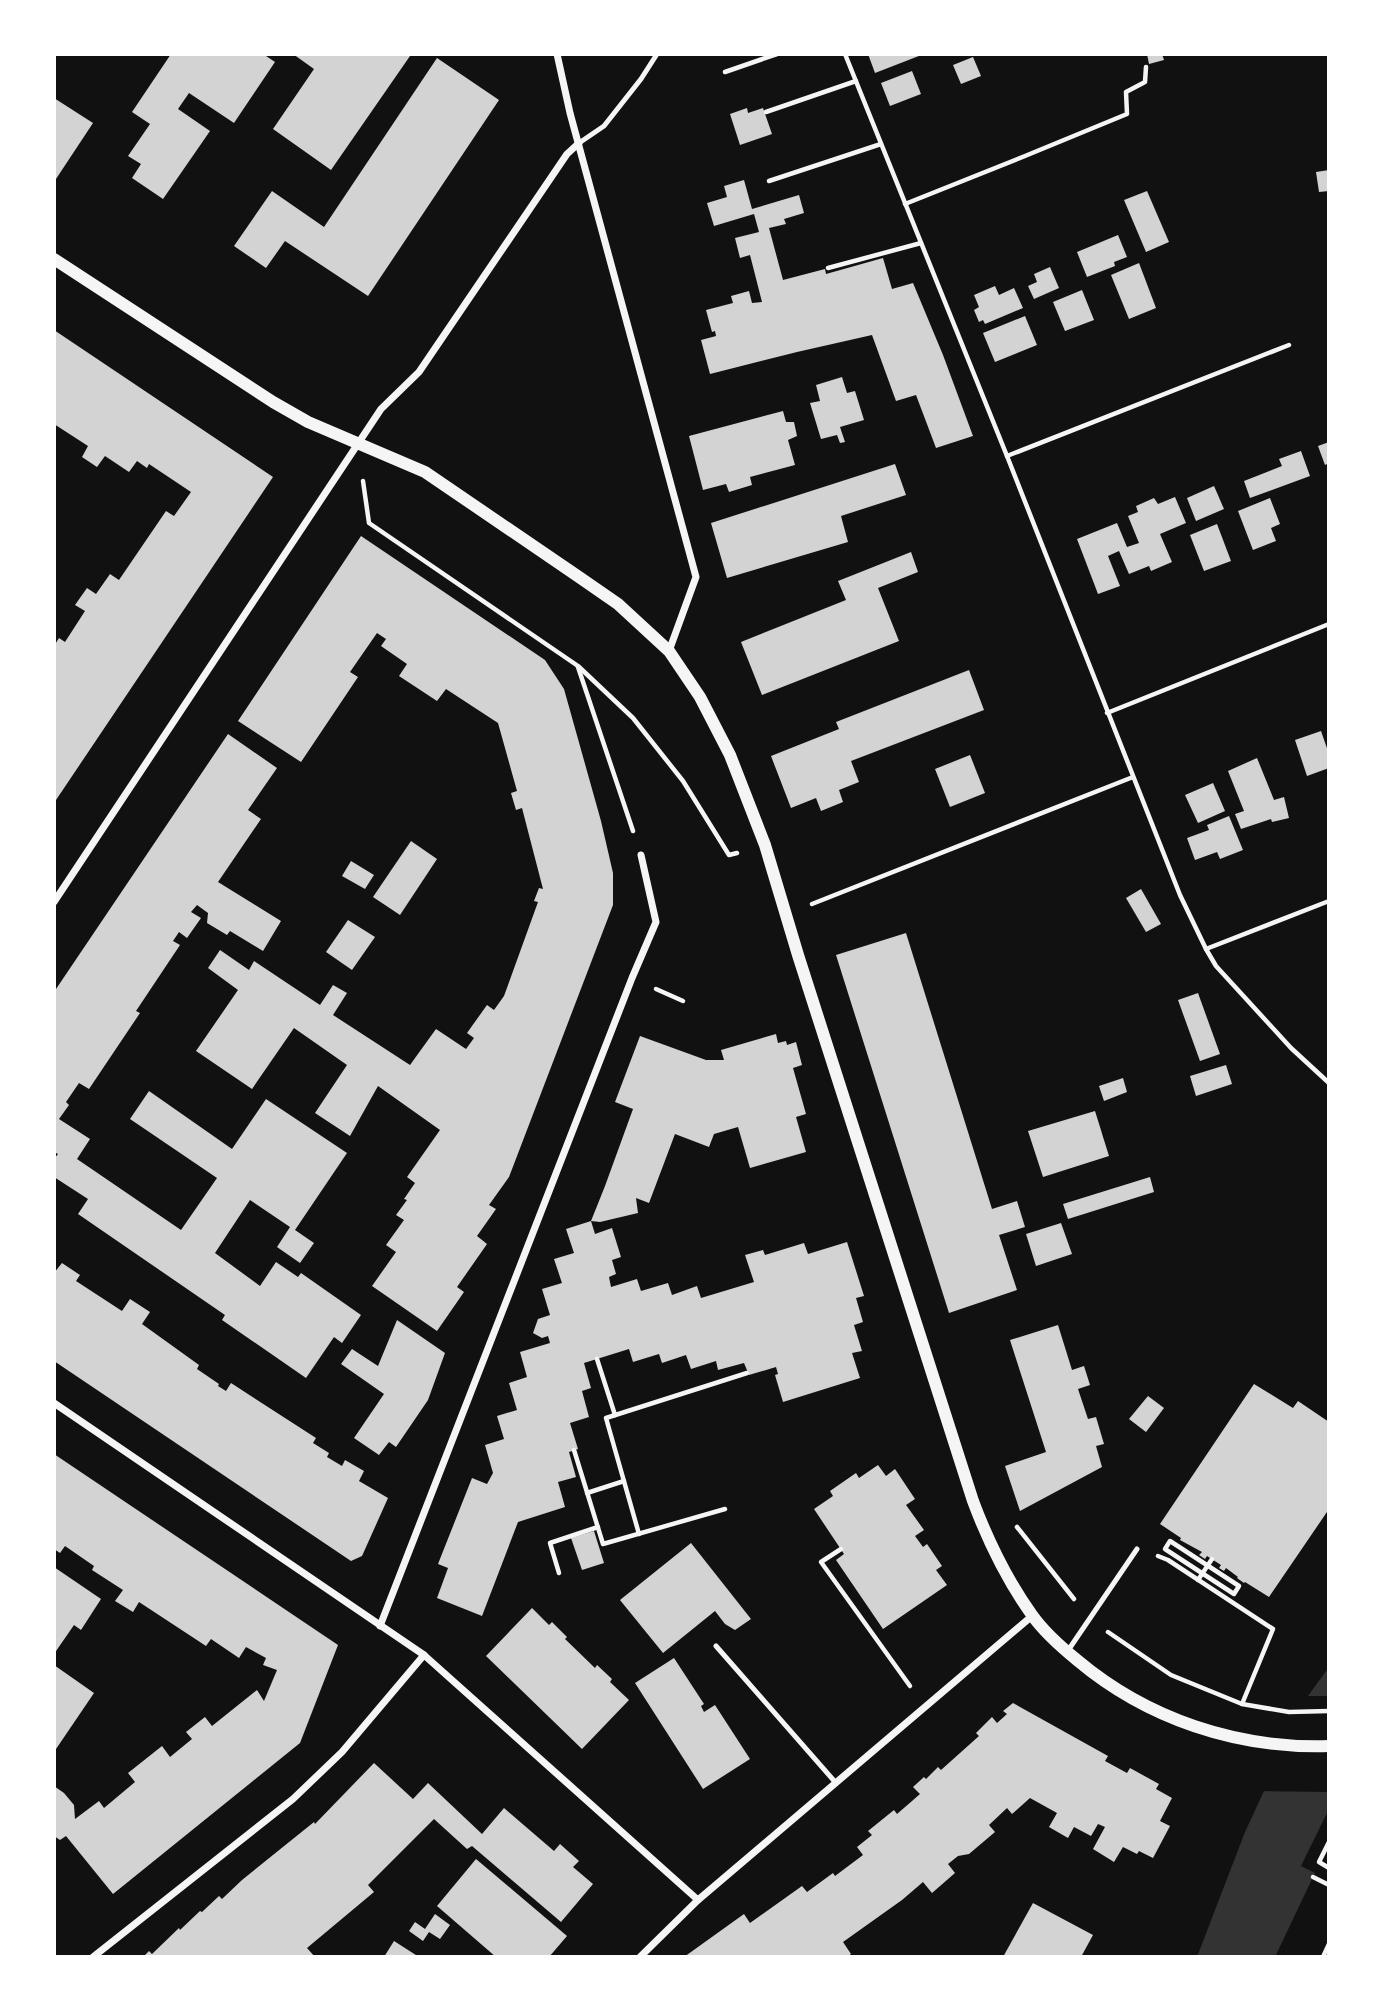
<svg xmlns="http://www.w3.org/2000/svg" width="1383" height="2011" viewBox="0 0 1383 2011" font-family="'Exo 2',sans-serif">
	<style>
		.water { fill: #333 }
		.pier { fill: #111 }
		.building { fill: #d3d3d3 }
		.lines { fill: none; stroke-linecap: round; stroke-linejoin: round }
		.path { stroke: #f5f5f5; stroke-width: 4.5 }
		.service { stroke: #f5f5f5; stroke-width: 5 }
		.minor { stroke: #f5f5f5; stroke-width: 7 }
		.tertiary { stroke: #f5f5f5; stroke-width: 12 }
	</style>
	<rect width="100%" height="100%" fill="#111"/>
	<polygon class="water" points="1329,1667 1329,1809 1301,1866 1315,1873 1313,1877 1275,1957 1197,1957 1245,1832 1308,1696"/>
	<polygon class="pier" points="1305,1696 1329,1696 1329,1792 1261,1791"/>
	<g class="building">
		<polygon points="171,54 263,54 275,62 234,123 189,93 178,109 210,131 163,199 132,178 141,164 128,156 150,124 132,112"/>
		<polygon points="293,54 407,54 410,56 331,170 273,129 314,69"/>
		<polygon points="868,54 924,54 875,73"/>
		<polygon points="1147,54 1162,54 1164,60 1149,64"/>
		<polygon points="973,57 981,76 961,84 953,65"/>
		<polygon points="437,58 499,100 368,296 285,241 266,268 234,246 272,191 324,227"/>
		<polygon points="912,71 921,94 890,106 881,83"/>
		<polygon points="54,98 93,123 54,182"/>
		<polygon points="747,108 748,113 763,108 772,134 740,145 730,114"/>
		<polygon points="1329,170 1329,191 1319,192 1316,172"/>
		<polygon points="744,180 752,209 799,195 804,213 784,219 786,224 769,228 783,280 825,269 826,274 883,258 892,289 913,283 943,355 973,436 936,448 916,395 896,401 872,335 797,352 710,374 701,340 716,336 715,331 712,332 706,310 733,303 731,296 749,291 752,303 762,302 750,255 740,258 735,238 759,232 754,214 714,226 707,203 727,197 724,186"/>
		<polygon points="1147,191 1169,242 1146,252 1124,200"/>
		<polygon points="1118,235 1127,257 1114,262 1115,266 1087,277 1077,252"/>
		<polygon points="1139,263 1156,308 1129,319 1111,275"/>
		<polygon points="1050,267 1059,288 1034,299 1028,286 1037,282 1034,274"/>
		<polygon points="995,286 999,295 1014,288 1023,308 985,324 983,320 979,322 974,310 979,307 974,295"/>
		<polygon points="1082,290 1094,320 1065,331 1053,302"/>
		<polygon points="1025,316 1037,345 995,362 983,333"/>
		<polygon points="54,330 273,477 54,803 54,646 59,638 65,642 85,611 75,605 87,588 96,594 110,574 119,580 166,511 174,516 191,492 149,464 147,468 137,461 129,472 105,456 97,467 82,457 88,446 54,424"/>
		<polygon points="842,377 847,393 855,391 864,420 840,427 845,442 840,443 837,435 821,439 810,403 820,401 816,385"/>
		<polygon points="783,411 786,422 794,422 797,436 788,440 795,465 750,477 752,485 729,492 726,484 703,490 689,436"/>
		<polygon points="1329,442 1329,463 1325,465 1318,446"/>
		<polygon points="1301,451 1310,476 1250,498 1244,481 1282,466 1279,459"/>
		<polygon points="895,464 906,495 841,516 848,542 727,578 711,523"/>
		<polygon points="1214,486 1224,509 1196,521 1187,498"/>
		<polygon points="1175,497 1186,523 1160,534 1172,562 1151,571 1149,566 1129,574 1119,551 1108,556 1120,586 1098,594 1077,539 1117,523 1127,547 1139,543 1128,516 1138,512 1136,506 1154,498 1158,504"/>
		<polygon points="1270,498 1280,524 1271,528 1276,541 1253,550 1238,511"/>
		<polygon points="1217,524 1231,561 1204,571 1190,535"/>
		<polygon points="361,536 545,660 564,689 601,821 613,873 613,905 509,1177 489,1205 496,1209 477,1236 487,1244 457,1287 464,1292 437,1331 372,1286 396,1252 386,1245 404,1220 396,1215 407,1200 404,1199 415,1183 407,1177 440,1130 378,1086 350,1136 315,1113 347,1065 294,1028 252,1089 196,1051 238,990 208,968 220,950 249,970 254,961 320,1005 333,985 347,993 333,1015 410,1065 436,1029 466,1049 474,1038 467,1033 487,1005 494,1010 504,996 538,902 534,901 539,888 543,889 522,808 516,810 511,793 517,791 498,723 446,689 437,701 399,676 407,664 381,646 386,639 377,633 350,672 358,677 301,762 238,721"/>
		<polygon points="911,552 918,572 878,588 899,641 762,695 741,642 846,600 838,581"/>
		<polygon points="969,670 984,710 851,761 859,782 839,790 843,802 821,811 816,798 791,808 771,756 839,729 836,722"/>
		<polygon points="1321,731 1329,754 1329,768 1307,776 1295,740"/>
		<polygon points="228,734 277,768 248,810 261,819 218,882 281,921 263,951 230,931 227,935 207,923 208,913 197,905 191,912 201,918 187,938 179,932 173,941 180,945 136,1011 140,1013 89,1089 79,1083 66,1102 69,1105 59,1119 90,1139 77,1159 181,1230 217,1178 130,1119 149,1091 232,1149 266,1099 347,1153 295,1230 314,1243 300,1263 277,1247 290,1227 250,1200 215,1253 260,1286 276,1262 298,1277 301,1273 361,1315 342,1343 334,1337 306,1378 222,1320 225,1315 78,1214 88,1199 54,1177 54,1159 58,1154 54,1152 54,992"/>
		<polygon points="970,755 985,793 950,807 935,769"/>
		<polygon points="1257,758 1274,800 1284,797 1289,818 1272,822 1271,819 1241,829 1235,814 1244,811 1228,771"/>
		<polygon points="1213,783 1225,811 1198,823 1185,795"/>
		<polygon points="1229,816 1243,850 1220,859 1217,852 1195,860 1187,838 1209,830 1207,825"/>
		<polygon points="411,841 437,859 400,915 373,897"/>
		<polygon points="351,861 374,875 365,889 342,876"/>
		<polygon points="1141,889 1161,924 1146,932 1126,898"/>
		<polygon points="348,920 375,937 352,970 326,952"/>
		<polygon points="906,933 992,1209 1017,1201 1025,1227 999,1235 1017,1290 949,1313 836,955"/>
		<polygon points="1198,993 1220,1054 1200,1061 1178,1000"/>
		<polygon points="776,1034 778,1043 786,1041 787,1045 796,1042 802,1065 793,1068 806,1114 796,1117 806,1152 750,1168 738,1127 714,1134 709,1147 675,1134 649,1203 636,1198 638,1213 600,1222 591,1221 595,1234 612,1228 621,1257 612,1260 616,1274 609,1277 611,1287 637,1279 641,1291 668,1283 672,1295 697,1286 701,1298 754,1282 745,1255 763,1250 765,1255 804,1243 808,1254 847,1242 864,1296 856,1298 863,1322 854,1325 862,1351 852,1353 860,1378 783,1402 775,1375 778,1374 776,1367 749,1375 744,1363 718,1370 716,1361 691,1369 686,1355 662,1363 659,1354 633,1362 629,1349 584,1363 591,1388 582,1391 589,1417 570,1423 578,1449 569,1452 576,1477 558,1482 565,1507 518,1522 482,1616 437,1598 448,1568 438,1564 472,1478 487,1484 493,1473 485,1445 504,1439 497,1416 517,1410 509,1383 527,1377 520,1352 550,1343 548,1336 542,1338 533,1333 538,1319 550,1315 542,1289 562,1283 554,1259 574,1253 566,1229 591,1221 605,1186 633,1109 615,1102 640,1036 706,1060 724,1060 721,1050"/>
		<polygon points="1226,1065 1232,1084 1196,1096 1190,1076"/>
		<polygon points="1123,1078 1127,1092 1104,1101 1099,1086"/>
		<polygon points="1095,1111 1109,1156 1043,1177 1028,1131"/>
		<polygon points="1150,1177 1154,1192 1068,1219 1063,1204"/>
		<polygon points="1061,1223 1072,1254 1036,1266 1026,1234"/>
		<polygon points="62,1263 80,1275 76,1281 122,1311 130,1299 150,1312 142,1324 199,1365 197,1369 219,1384 218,1386 226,1391 231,1383 316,1438 313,1443 329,1453 327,1457 342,1466 345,1460 364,1471 359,1481 388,1498 362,1556 351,1561 54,1361 54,1273"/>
		<polygon points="397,1320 445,1353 428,1400 396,1447 389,1442 379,1455 354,1438 384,1394 341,1364 352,1349 378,1366"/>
		<polygon points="1058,1325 1072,1370 1084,1366 1090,1385 1078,1389 1088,1419 1096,1417 1104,1444 1096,1446 1102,1467 1020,1511 1005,1466 1046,1452 1010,1340"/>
		<polygon points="1254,1384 1293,1408 1298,1401 1329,1422 1329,1509 1269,1597 1245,1582 1244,1583 1237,1578 1238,1577 1226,1568 1224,1571 1219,1568 1221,1565 1207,1556 1205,1559 1199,1555 1202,1552 1180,1540 1181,1538 1160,1524"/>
		<polygon points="1148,1396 1164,1408 1146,1432 1129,1419"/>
		<polygon points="54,1454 338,1645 300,1743 113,1894 66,1836 60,1840 54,1836 54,1786 64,1793 74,1805 75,1819 99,1801 104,1808 135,1782 128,1773 162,1746 170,1757 192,1739 186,1732 205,1717 212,1726 257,1690 264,1701 277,1670 263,1665 266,1658 246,1647 239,1658 211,1639 206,1646 139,1602 133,1612 115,1601 123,1590 92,1570 94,1566 65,1546 60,1553 54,1549"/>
		<polygon points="878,1465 886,1476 895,1469 915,1499 906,1505 924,1530 915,1536 923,1547 927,1544 942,1566 936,1570 947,1585 883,1629 836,1560 844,1554 814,1509 833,1496 830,1491 856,1473 859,1478"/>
		<polygon points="594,1531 604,1563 582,1570 571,1538"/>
		<polygon points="691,1543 751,1619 735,1630 725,1624 715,1611 663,1653 620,1600"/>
		<polygon points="54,1567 101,1599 81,1630 74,1625 54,1654"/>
		<polygon points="532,1608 549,1625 552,1622 567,1637 565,1639 595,1668 597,1665 612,1679 610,1682 629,1700 582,1749 486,1656"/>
		<polygon points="674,1658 704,1704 701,1706 704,1712 715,1705 750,1759 703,1789 635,1683"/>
		<polygon points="54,1665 94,1693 54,1752"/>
		<polygon points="1013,1703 1108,1756 1105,1761 1127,1773 1130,1768 1159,1784 1156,1789 1172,1798 1160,1821 1170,1826 1153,1858 1139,1851 1137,1854 1123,1847 1114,1862 1093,1849 1105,1827 1098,1824 1091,1836 1074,1827 1068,1838 1049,1827 1057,1813 1030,1798 1012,1814 1007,1808 989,1825 995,1832 969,1854 958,1856 948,1864 955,1873 932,1893 923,1882 902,1900 843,1942 851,1954 847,1957 684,1957 744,1914 750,1923 802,1886 807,1892 833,1873 835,1876 863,1855 857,1847 872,1835 868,1831 894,1810 897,1814 912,1801 920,1794 913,1787 924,1777 926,1779 938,1767 941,1770 979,1736 976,1733 992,1717 997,1723 1007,1714 1003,1711"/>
		<polygon points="374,1763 413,1799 428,1783 482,1834 504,1808 554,1851 560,1844 579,1861 573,1867 593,1884 561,1922 472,1846 467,1849 434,1819 368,1885 374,1892 307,1948 315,1957 143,1957 149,1951 152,1954 179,1928 180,1930 200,1911 202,1912 219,1896 222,1899 242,1880 314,1822 315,1824"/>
		<polygon points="476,1859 567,1936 549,1957 496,1957 437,1906"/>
		<polygon points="1033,1903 1093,1935 1081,1957 1003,1957"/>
		<polygon points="435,1914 450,1925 440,1939 429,1932 423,1941 409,1931 415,1922 425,1929"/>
		<polygon points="394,1941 419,1957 384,1957"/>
	</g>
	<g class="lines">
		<g class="path">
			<polyline points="845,54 1007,456 1180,895 1206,949 1216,966 1291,1048 1329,1083"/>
			<polyline points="725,72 777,54"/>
			<polyline points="766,112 856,81"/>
			<polyline points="769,181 881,144"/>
			<polyline points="905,204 1025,156 1127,114 1126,92 1145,82 1146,67"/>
			<polyline points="828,268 921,243"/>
			<polyline points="1007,456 1289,345"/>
			<polyline points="363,481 369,523 578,666 633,718 683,781 729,855 737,853"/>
			<polyline points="578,667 633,831"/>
			<polyline points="1107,713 1329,624"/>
			<polyline points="812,904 1133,777"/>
			<polyline points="1206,949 1329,901"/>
			<polyline points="656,989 683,1001"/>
			<polyline points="597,1359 615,1415"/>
			<polyline points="574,1450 603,1544 725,1509"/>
			<polyline points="587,1493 624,1481"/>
			<polyline points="1017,1527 1074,1599"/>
			<polyline points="639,1534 606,1418 747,1373"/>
			<polygon points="1170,1541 1239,1586 1234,1594 1165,1549"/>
			<polyline points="841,1549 821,1562 910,1686"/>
			<polyline points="1158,1556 1168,1560 1273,1629 1242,1704"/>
			<polyline points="559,1573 550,1543 598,1527"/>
			<polyline points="1198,1580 1212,1559"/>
			<polyline points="1108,1632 1171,1675 1242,1704 1289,1712 1329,1711"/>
			<polyline points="1329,1842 1319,1862 1329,1868"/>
			<polyline points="1313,1877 1329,1885"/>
			<polyline points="1323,1957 1329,1944"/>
		</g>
		<g class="service">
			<polyline points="579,143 604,126 641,79 657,54"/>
			<polyline points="716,1646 836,1783"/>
			<polyline points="1067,1652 1137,1549"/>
		</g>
		<g class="minor">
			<polyline points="557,54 570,113 696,577 669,651"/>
			<polyline points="54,902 381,409 419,372 567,154 579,143"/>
			<polyline points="54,1403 424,1655 698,1900"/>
			<polyline points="380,1626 632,978 656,922 641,855"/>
			<polyline points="93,1957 293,1799 342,1752 424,1655"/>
			<polyline points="640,1957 698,1900 1032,1616"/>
		</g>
		<path class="tertiary" d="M54,259l219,143 35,20 117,50 154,105 39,27 51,47 31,46 30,58 35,90 33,110 175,546c15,40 34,79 59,114 12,17 29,32 45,45 70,59 160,89 252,86"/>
	</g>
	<rect width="1383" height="2011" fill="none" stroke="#ffffff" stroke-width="112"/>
</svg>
